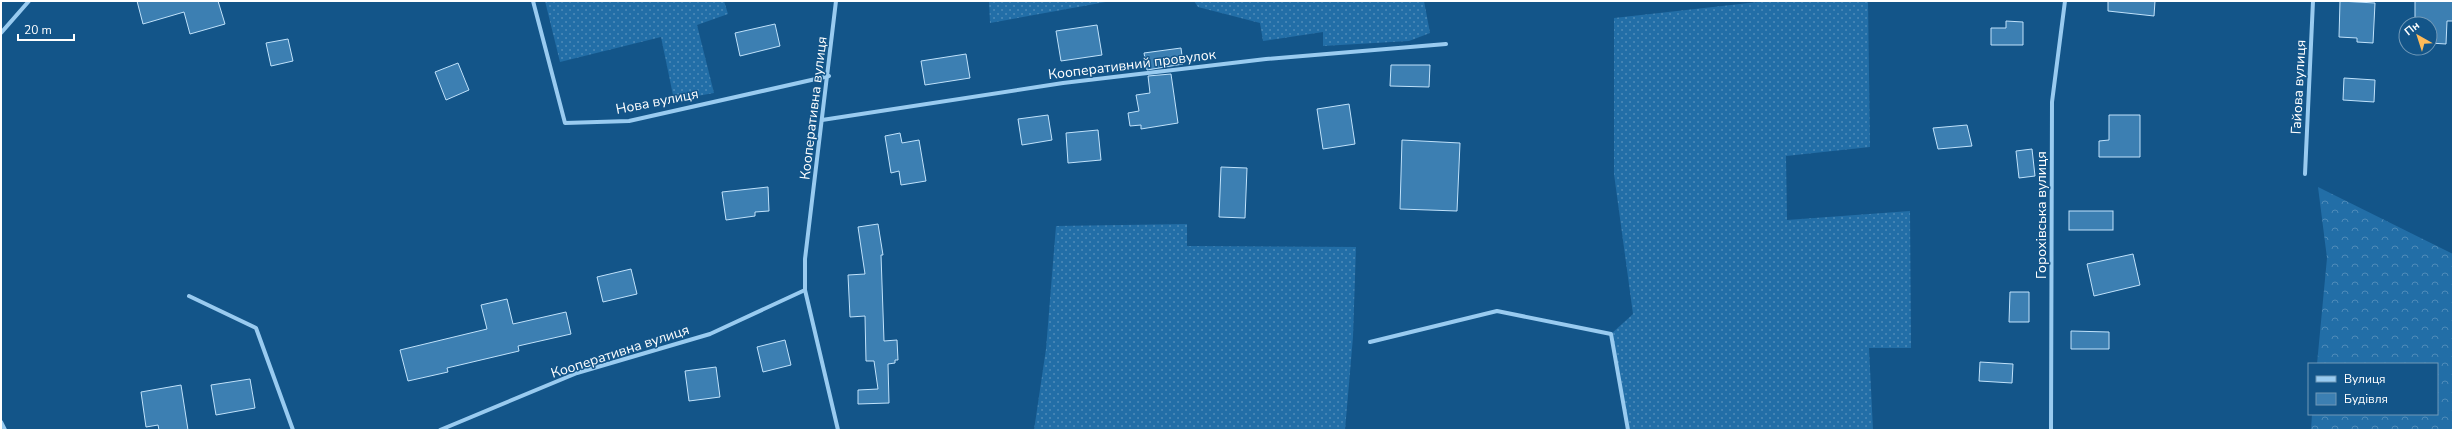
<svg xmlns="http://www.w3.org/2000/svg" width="2454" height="431" viewBox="0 0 2454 431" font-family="'Nunito Sans',sans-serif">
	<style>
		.forest { fill: url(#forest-crowns) }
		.garden { fill: url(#garden-dots) }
		.building { fill: #3c7fb2; stroke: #c0e2fb }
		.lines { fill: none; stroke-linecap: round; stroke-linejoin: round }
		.street { stroke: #99cbf0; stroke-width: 4 }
		.labels { text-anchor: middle; stroke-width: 3; stroke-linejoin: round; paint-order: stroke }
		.street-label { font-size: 14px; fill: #fff; stroke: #135589 }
	</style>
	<defs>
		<pattern id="forest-crowns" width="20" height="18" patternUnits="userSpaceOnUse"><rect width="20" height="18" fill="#226ea7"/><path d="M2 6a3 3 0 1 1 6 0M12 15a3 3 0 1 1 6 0" fill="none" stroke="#4e8bb9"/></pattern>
		<pattern id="garden-dots" width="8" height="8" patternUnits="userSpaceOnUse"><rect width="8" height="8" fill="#226ea7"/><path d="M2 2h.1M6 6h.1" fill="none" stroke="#4e8bb9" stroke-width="1.8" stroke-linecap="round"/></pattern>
	</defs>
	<rect width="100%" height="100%" fill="#135589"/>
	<polygon class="forest" points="2318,187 2453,254 2453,430 2311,430 2312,414 2437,414 2437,364 2317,364 2327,258"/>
	<g class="garden">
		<polygon points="545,1 724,1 728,14 697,25 714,93 674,100 661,37 560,62"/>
		<polygon points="989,1 1111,1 990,23"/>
		<polygon points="1194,1 1424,1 1430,33 1409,41 1323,46 1323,32 1263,41 1260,23 1198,7"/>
		<polygon points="1767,1 1868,1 1870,147 1786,156 1787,220 1910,211 1911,348 1869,348 1873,430 1628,430 1611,334 1633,314 1614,174 1614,18"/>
		<polygon points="1187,224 1187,246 1356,247 1353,337 1345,430 1034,430 1046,349 1056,226"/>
	</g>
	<g class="building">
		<polygon points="137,1 218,1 225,24 190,34 184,12 143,24"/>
		<polygon points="2108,1 2155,1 2154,16 2108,11"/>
		<polygon points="2340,1 2375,3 2373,43 2357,42 2357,38 2339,37"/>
		<polygon points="2415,1 2453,1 2453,21 2447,21 2446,44 2430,43 2430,24 2420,24 2421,19 2415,19"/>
		<polygon points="2006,21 2023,22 2023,45 1991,45 1991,28 2006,28"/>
		<polygon points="775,24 780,46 740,56 735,33"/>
		<polygon points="1097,25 1102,55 1061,61 1056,31"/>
		<polygon points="288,39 293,61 271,66 266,43"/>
		<polygon points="1181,48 1183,64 1147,70 1144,53"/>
		<polygon points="966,54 970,78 925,85 921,61"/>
		<polygon points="458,63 469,90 446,100 435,72"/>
		<polygon points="1391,65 1430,65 1429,87 1390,86"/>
		<polygon points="1171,74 1178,123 1141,129 1141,125 1130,126 1128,113 1139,111 1136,95 1150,93 1148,76"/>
		<polygon points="2344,78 2375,80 2374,102 2343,100"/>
		<polygon points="1349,104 1355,144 1323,149 1317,109"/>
		<polygon points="1048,115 1052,140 1022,145 1018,119"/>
		<polygon points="2109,115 2140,115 2140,157 2099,157 2099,141 2109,140"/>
		<polygon points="1967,125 1972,146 1938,149 1933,128"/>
		<polygon points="1098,130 1101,160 1068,163 1066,133"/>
		<polygon points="900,133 902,143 919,140 926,181 901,185 899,171 891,173 885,136"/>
		<polygon points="1402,140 1460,143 1457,211 1400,209"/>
		<polygon points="2032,149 2035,176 2019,178 2016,151"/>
		<polygon points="1221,167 1247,168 1245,218 1219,217"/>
		<polygon points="768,187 769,211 755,212 755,216 726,220 722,192"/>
		<rect x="2069" y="211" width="44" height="19"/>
		<polygon points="878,224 883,255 881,255 884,341 897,340 898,360 895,360 895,363 888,364 889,403 858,404 858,390 878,389 874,361 866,361 865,316 850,317 848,275 865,274 858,227"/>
		<polygon points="2133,254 2140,285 2094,296 2087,264"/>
		<polygon points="631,269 637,294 603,302 597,277"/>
		<polygon points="2010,292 2029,292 2029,322 2009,322"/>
		<polygon points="507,299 513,324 566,312 571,334 518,346 519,351 447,368 448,372 408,381 400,350 487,329 481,305"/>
		<polygon points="2071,331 2109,332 2109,349 2071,349"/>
		<polygon points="785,340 791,365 763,372 757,347"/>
		<polygon points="1980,362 2013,364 2012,383 1979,381"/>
		<polygon points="716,367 720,397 689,401 685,371"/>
		<polygon points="250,379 255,408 216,415 211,385"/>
		<polygon points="181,385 188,430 159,430 158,425 146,427 141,392"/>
	</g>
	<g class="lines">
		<g class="street">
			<polyline points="533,1 565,123 629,121 829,76"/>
			<polyline points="836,1 805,259 805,290 838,430"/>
			<polyline points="1,33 29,1"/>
			<polyline points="822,120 1063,83 1266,59 1446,44"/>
			<polyline points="2305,174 2313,1"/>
			<polyline points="189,296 256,328 293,430"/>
			<polyline points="1370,342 1497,311 1611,334 1628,430"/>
			<polyline points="1,422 5,430"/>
			<polyline points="440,430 577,373 710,334 805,290"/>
			<polyline points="2051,430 2052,102 2065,1"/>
		</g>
	</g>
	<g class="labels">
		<g class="street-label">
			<text transform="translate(1132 64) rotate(-7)" y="5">Кооперативний провулок</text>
			<text transform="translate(2298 87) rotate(-87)" y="5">Гайова вулиця</text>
			<text transform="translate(657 101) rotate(-11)" y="5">Нова вулиця</text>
			<text transform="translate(813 108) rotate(-83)" y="5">Кооперативна вулиця</text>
			<text transform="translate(2041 215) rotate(-90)" y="5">Горохівська вулиця</text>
			<text transform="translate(620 351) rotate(-18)" y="5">Кооперативна вулиця</text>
		</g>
	</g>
	<rect width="2454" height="431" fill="none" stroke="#ffffff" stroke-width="4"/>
	<rect x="2308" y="363" width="130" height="52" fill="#135589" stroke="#7199b8"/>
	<rect x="2316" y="376" width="20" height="6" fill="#99cbf0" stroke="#7199b8"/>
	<text x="2344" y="383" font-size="12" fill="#ffffff">Вулиця</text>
	<rect x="2316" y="393" width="20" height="12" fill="#3c7fb2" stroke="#7199b8"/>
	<text x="2344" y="403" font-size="12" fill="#ffffff">Будівля</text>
	<g transform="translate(2418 36) rotate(321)"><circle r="19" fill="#135589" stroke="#7199b8"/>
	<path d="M0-3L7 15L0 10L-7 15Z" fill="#ffba58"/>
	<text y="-6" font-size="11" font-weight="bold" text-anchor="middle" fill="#ffffff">Пн</text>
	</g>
	<path d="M18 34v6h56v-6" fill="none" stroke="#ffffff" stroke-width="2"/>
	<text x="24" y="34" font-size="12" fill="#ffffff" stroke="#135589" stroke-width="3" paint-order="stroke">20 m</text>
</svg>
